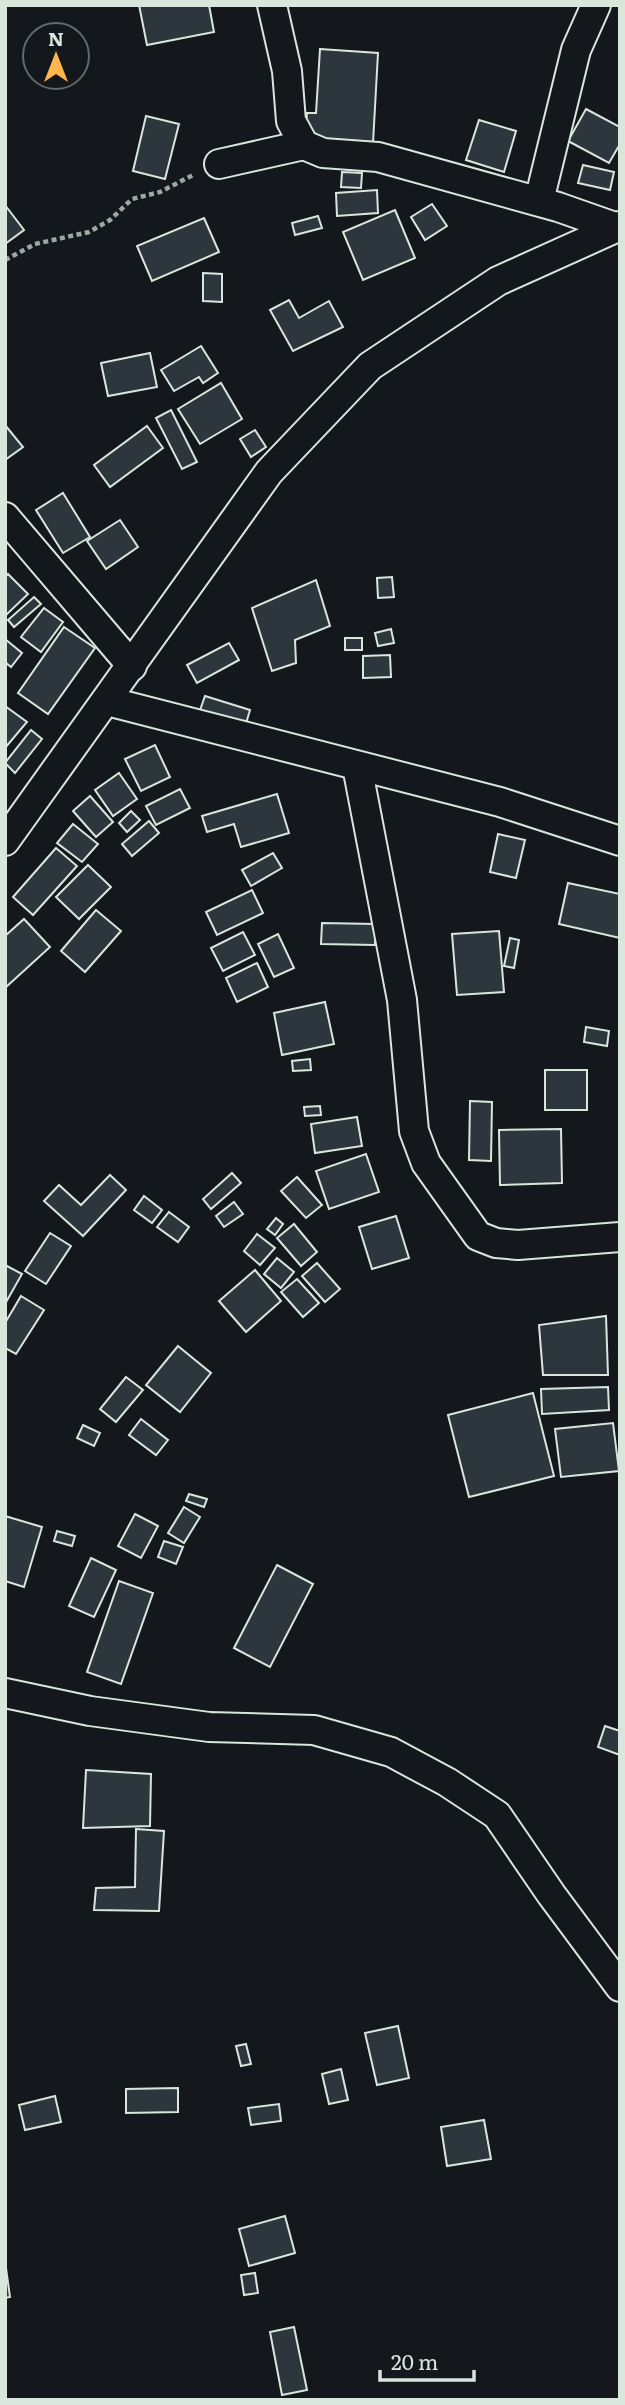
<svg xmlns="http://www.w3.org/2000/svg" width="625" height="2405" viewBox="0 0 625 2405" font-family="Literata,serif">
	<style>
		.building { fill: #2c363c; stroke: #d8e6dc; stroke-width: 2 }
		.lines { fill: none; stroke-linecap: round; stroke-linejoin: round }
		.street-casing { stroke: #d8e6dc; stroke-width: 32 }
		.path { stroke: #9da8a2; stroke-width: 4.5; stroke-dasharray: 5 3.5; stroke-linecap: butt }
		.street { stroke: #14181c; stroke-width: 28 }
	</style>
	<rect width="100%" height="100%" fill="#14181c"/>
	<g class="building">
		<polygon points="139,5 209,5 214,32 147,45"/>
		<polygon points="320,49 378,53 373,143 305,138 307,113 316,113"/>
		<polygon points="586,109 620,127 620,144 609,163 568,141"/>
		<polygon points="146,116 179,124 165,179 133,171"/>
		<polygon points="479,120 516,131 504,172 466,160"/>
		<polygon points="583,165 614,172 610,190 578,183"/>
		<polygon points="342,172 362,173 361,188 341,187"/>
		<polygon points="377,190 378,213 337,216 336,193"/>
		<polygon points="432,204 447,226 425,240 411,217"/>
		<polygon points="5,205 24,230 5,244"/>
		<polygon points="395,210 415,258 363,280 343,232"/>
		<polygon points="318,216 322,228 295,235 292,223"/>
		<polygon points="204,218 219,252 152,281 137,246"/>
		<polygon points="203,273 222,274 222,302 203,301"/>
		<polygon points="289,300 299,318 329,301 343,327 293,351 270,310"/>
		<polygon points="201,346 218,373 203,383 199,377 174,391 161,370"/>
		<polygon points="150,353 157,387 108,396 101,363"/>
		<polygon points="221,383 242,419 200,444 178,409"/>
		<polygon points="171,410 197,462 182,469 156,418"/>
		<polygon points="5,425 23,447 5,460"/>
		<polygon points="147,426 163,448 110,487 94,465"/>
		<polygon points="255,430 266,447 251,457 240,439"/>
		<polygon points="63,493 90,537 63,553 36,510"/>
		<polygon points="120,520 138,547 106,569 87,541"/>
		<polygon points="8,574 28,594 5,616 5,577"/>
		<polygon points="392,577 394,597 378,598 377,578"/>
		<polygon points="316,580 330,626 295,640 296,663 272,671 252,608"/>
		<polygon points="34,597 41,604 14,627 8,620"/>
		<polygon points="44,608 63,622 41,652 21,637"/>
		<polygon points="64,627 95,648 48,714 18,693"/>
		<polygon points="391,629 394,643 378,646 375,633"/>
		<rect x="345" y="638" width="17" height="12"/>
		<polygon points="5,639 22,653 11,667 5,662"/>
		<polygon points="229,643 239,660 197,683 187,665"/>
		<polygon points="390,655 391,677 363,678 363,656"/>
		<polygon points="205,696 250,710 245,727 199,713"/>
		<polygon points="5,706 27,722 5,748"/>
		<polygon points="31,730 42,739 15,773 5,763"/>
		<polygon points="155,745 170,777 141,791 125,759"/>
		<polygon points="119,773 137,799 113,816 95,790"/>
		<polygon points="180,789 190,808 156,825 146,806"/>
		<polygon points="277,794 289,833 241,847 234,824 207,832 202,816"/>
		<polygon points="90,796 113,822 96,837 73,811"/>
		<polygon points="131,811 140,820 127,832 119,823"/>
		<polygon points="149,821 159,833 132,856 122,844"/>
		<polygon points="73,824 98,844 82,862 57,843"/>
		<polygon points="498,834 525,840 516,878 490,872"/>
		<polygon points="56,848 77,866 33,915 13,897"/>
		<polygon points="273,853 282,868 251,886 242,870"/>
		<polygon points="88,865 111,887 79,919 56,897"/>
		<polygon points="568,883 620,894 620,938 559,924"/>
		<polygon points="252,890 263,913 217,935 206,912"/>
		<polygon points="96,910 121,931 85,972 61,951"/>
		<polygon points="24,919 50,947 5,988 5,936"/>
		<polygon points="322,923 375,924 375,945 321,944"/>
		<polygon points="499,931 504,992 457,995 452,934"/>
		<polygon points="243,932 255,955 223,971 211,948"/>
		<polygon points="278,934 294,968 274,977 258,944"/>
		<polygon points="510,938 519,940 514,968 504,966"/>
		<polygon points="257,963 268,987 237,1002 226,978"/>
		<polygon points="325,1002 334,1044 282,1055 274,1013"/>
		<polygon points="586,1027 609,1031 607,1046 584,1042"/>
		<polygon points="310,1059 311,1070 293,1071 292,1061"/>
		<rect x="545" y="1070" width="42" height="40"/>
		<polygon points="470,1101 492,1102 491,1161 469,1160"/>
		<polygon points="320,1106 321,1115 305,1116 304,1107"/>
		<polygon points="357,1117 362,1146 315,1153 311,1124"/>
		<polygon points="561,1129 562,1183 500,1185 499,1130"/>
		<polygon points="366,1154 379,1192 329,1209 316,1171"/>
		<polygon points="232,1173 241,1183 211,1209 203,1199"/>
		<polygon points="110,1175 126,1190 83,1236 44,1201 59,1185 81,1205"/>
		<polygon points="297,1177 322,1205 306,1218 281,1191"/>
		<polygon points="144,1196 162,1210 152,1223 134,1210"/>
		<polygon points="234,1202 243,1214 224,1227 216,1216"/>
		<polygon points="169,1212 189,1227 178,1242 157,1227"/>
		<polygon points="396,1216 409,1258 372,1269 359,1227"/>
		<polygon points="276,1218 283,1224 275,1235 267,1229"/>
		<polygon points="294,1224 317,1252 301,1266 277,1238"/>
		<polygon points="50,1233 71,1246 46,1284 25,1271"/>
		<polygon points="257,1234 275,1248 260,1265 244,1251"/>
		<polygon points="277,1258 294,1272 281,1288 264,1274"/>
		<polygon points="317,1263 340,1289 325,1302 302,1276"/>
		<polygon points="5,1265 22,1274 5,1304"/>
		<polygon points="255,1270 281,1301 246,1332 219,1301"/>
		<polygon points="297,1279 319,1303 303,1317 281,1292"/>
		<polygon points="21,1296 44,1310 16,1354 5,1348 5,1323"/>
		<polygon points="606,1316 608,1375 543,1375 539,1325"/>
		<polygon points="178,1346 211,1373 180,1412 146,1385"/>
		<polygon points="126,1377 143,1390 116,1422 100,1409"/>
		<polygon points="608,1387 609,1410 542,1414 541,1389"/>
		<polygon points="533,1393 554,1476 469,1497 448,1415"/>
		<polygon points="141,1419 168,1440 156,1455 129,1435"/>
		<polygon points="613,1423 619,1471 561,1477 555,1429"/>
		<polygon points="83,1425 100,1433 94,1446 77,1438"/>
		<polygon points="189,1494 207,1499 204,1507 186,1501"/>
		<polygon points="184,1507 200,1517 184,1543 168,1533"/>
		<polygon points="135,1514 158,1526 141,1558 118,1546"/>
		<polygon points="5,1516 42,1527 24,1587 5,1581"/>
		<polygon points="57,1531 75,1536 72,1546 54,1541"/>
		<polygon points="164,1541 183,1547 176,1564 158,1557"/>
		<polygon points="91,1558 116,1570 94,1617 69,1606"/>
		<polygon points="277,1565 313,1584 270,1667 234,1648"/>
		<polygon points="119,1581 153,1593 121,1684 87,1672"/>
		<polygon points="605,1726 620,1731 620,1755 598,1747"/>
		<polygon points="86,1770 151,1774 150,1826 83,1828"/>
		<polygon points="136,1829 164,1831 159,1911 94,1910 96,1888 135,1887"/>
		<polygon points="398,2026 409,2078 377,2085 365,2033"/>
		<polygon points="246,2044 251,2064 241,2066 236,2046"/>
		<polygon points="341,2069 348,2100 329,2104 322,2074"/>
		<polygon points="178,2088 178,2112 126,2113 126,2089"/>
		<polygon points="55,2096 61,2122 25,2130 19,2105"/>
		<polygon points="279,2104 281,2121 251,2125 248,2108"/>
		<polygon points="484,2120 491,2159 447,2166 441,2127"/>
		<polygon points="285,2216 295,2253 249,2266 239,2229"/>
		<polygon points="5,2261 10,2297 5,2298"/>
		<polygon points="255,2273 258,2293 244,2295 241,2275"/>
		<polygon points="294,2327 307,2390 282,2395 270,2332"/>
	</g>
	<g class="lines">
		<g class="street-casing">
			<g id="street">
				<polyline points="272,5 287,71 291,121 304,145 323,153 378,157 558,207 615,227"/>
				<polyline points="219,164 304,145"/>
				<polyline points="539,201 576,50 596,5"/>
				<polyline points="5,517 132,666"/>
				<polyline points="107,701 500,802 620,841"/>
				<polyline points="357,766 402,1000 414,1131 426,1163 478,1236 496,1243 518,1245 620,1237"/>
				<polyline points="5,841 269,472 370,366 498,281 620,226"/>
				<polyline points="5,1693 90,1711 209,1727 314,1730 391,1752 447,1782 497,1815 551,1894 620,1987"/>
			</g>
		</g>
		<polyline class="path" points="5,260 35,244 89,232 110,220 132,199 160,192 193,175"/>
		<use href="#street" class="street"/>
	</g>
	<rect width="625" height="2405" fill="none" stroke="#d8e6dc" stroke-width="14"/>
	<g transform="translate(56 56)"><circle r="33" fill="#14181c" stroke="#626a69" stroke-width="2"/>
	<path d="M0-5L12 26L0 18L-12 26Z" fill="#ffb74d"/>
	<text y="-10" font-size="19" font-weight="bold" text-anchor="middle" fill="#d8e6dc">N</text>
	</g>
	<path d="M380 2370v10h94v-10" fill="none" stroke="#d8e6dc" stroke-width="3.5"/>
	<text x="391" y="2370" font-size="21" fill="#d8e6dc" stroke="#14181c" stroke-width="5" paint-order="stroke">20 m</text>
</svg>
